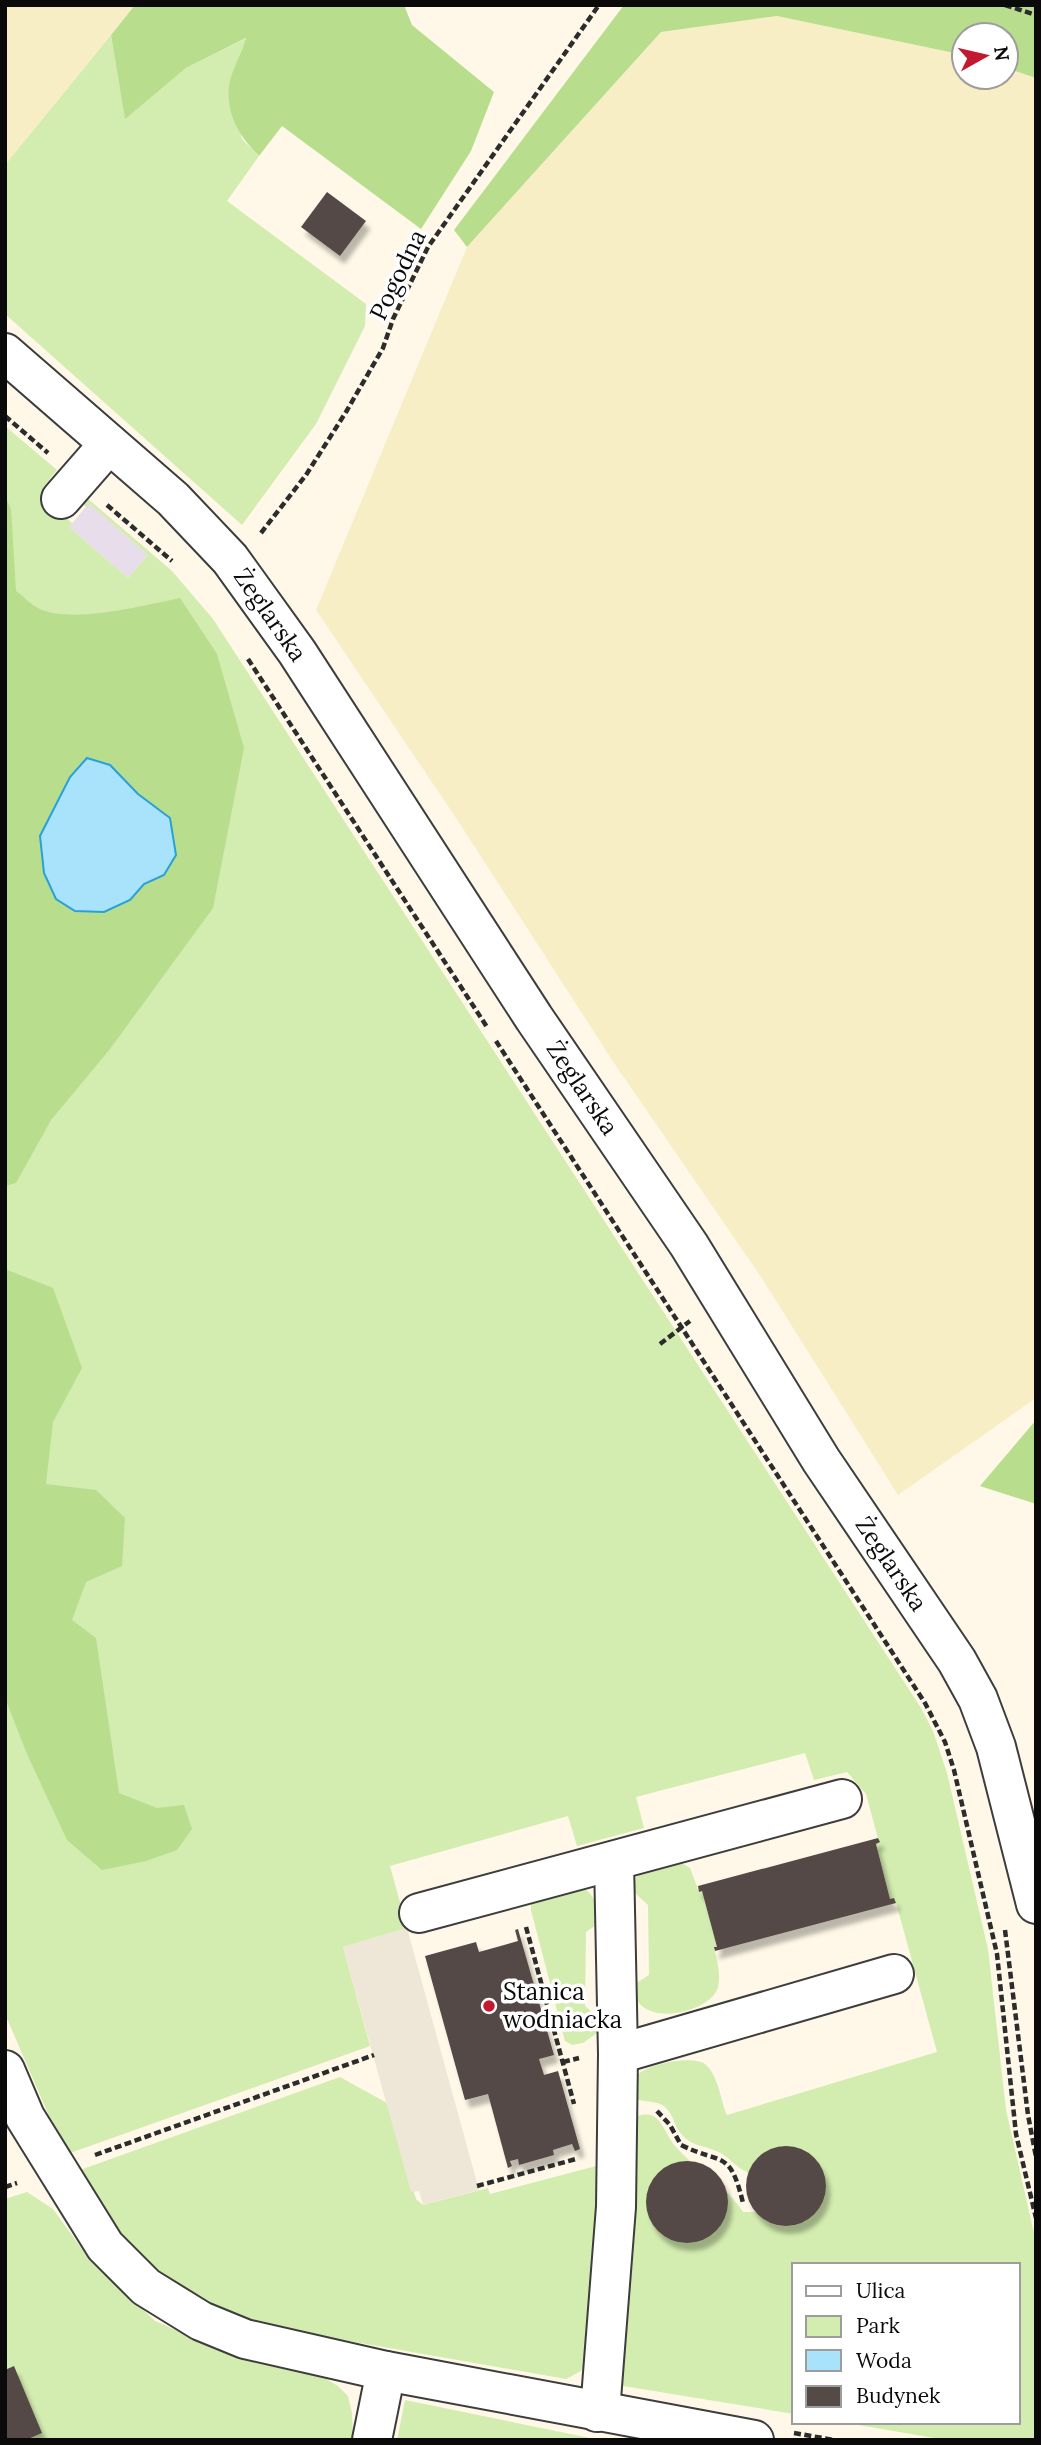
<svg xmlns="http://www.w3.org/2000/svg" width="1041" height="2445" viewBox="0 0 1041 2445" font-family="Lora,serif">
	<style>
		.industrial { fill: #e8ddeb }
		.farmland { fill: #f7eec6 }
		.green { fill: #d3ecaf }
		.forest { fill: #b8de8d }
		.plaza { fill: #eee6d7 }
		.water { fill: #a8e3fb; stroke: #29a0d7; stroke-width: 2 }
		.building { fill: #544a46; filter: url(#shadow) }
		.lines { fill: none; stroke-linecap: round; stroke-linejoin: round }
		.minor-casing { stroke: #3d3d3d; stroke-width: 42 }
		.path { stroke: #2c2c2c; stroke-width: 4.5; stroke-dasharray: 7 3.5; stroke-linecap: butt }
		.minor { stroke: #fff; stroke-width: 38 }
		.poi-dot { fill: #c31930; stroke: #fff; stroke-width: 2.5 }
		.labels { text-anchor: middle; stroke-width: 7; stroke-linejoin: round; paint-order: stroke }
		.street-label { font-size: 24px; fill: #0a0a0a; stroke: #fff }
		.poi-label { font-size: 24px; fill: #0a0a0a; stroke: #fff; text-anchor: start }
	</style>
	<defs>
		<filter id="shadow"><feDropShadow dx="4.5" dy="8" stdDeviation="2" flood-color="#0004"/></filter>
	</defs>
	<rect width="100%" height="100%" fill="#fff8e8"/>
	<polygon class="industrial" points="89,503 148,555 128,578 69,527"/>
	<g class="farmland">
		<polygon points="5,5 135,5 5,165"/>
		<polygon points="777,16 964,55 964,77 1006,77 1006,68 1036,78 1036,1398 898,1495 761,1277 612,1060 458,821 316,610 467,247 661,32"/>
	</g>
	<g class="green">
		<polygon points="111,35 125,118 186,68 247,38 229,86 242,139 259,156 227,201 366,304 365,326 316,424 242,525 5,314 5,165"/>
		<path d="M5,426l52,44 -13,16 -3,9 31,28 -3,4 59,51 20,-23 -58,-51 -4,3 -3,-3 3,-7 86,74 41,48 708,1089 12,23 14,42 41,176 18,161 30,132v198h-90l-105,-18h177v-157h-224v149l-177,-29 15,-133v-133c6,-4 14,-6 21,-3 10,5 15,23 23,31 20,23 50,38 67,65h12l-8,-40c-12,-5 -19,-17 -31,-21 -11,-5 -26,-6 -34,-16 -7,-7 -9,-22 -17,-28 -8,-7 -21,-4 -31,-9 0,-9 -2,-21 7,-26 11,-8 52,-17 64,-8 14,12 15,35 22,51l210,-63 -42,-153h-5l-14,-55 3,-2 -13,-48 -19,-22 -33,8 -9,-27 -169,44 8,31 -67,18 -9,-30 -178,50 17,62 -64,19 27,99 -297,106 -6,-1 -5,-5 -57,-132z"/>
		<path d="M673,1858l17,10 9,24 3,-1 15,56 -3,1c3,12 7,26 4,39 -5,24 -80,46 -86,-1l17,-11 -1,-70 -16,-15 6,-18z"/>
		<path d="M584,1888c13,10 13,19 15,35l-13,9 -1,74 14,12 -2,15 -14,10 -11,2 -7,-4 -34,-131v-11z"/>
		<polygon points="340,2077 387,2103 416,2199 423,2205 488,2188 490,2194 600,2165 586,2362 581,2371 566,2379 281,2329 246,2319 172,2287 127,2248 80,2170"/>
		<polygon points="27,2192 53,2209 87,2256 155,2321 201,2341 313,2371 338,2386 348,2396 352,2413 353,2440 5,2440 5,2199"/>
		<polygon points="405,2400 600,2440 397,2440"/>
	</g>
	<g class="forest">
		<path d="M135,5h269l8,20 82,67 -23,59 -50,78 -139,-103 -23,30c-19,-19 -33,-41 -30,-70 2,-16 13,-32 17,-48l-60,30 -61,51 -14,-84z"/>
		<polygon points="624,5 1036,5 1036,78 1006,68 1006,35 964,35 964,55 777,16 661,32 467,247 454,230"/>
		<path d="M5,496l6,13 5,82c7,5 14,13 22,17 31,17 108,-3 142,-10l37,56 27,94 -31,160 -103,141 -59,71 -35,63 -11,3z"/>
		<polygon points="5,1269 53,1288 82,1368 53,1422 46,1484 96,1490 125,1518 122,1566 86,1582 72,1620 96,1638 119,1793 157,1808 184,1805 192,1829 177,1850 146,1861 102,1870 67,1840 27,1754 5,1698"/>
		<polygon points="1036,1420 1036,1504 980,1486"/>
	</g>
	<polygon class="plaza" points="407,1928 479,2190 423,2205 419,2191 411,2192 343,1947"/>
	<polygon class="water" points="87,758 110,765 138,794 170,818 176,855 164,875 144,884 130,900 104,912 75,911 56,899 44,873 40,836 70,777"/>
	<g class="building">
		<polygon points="327,192 366,221 340,256 301,227"/>
		<polygon points="878,1838 880,1842 876,1844 890,1899 894,1898 896,1903 715,1951 714,1947 717,1947 702,1891 699,1892 698,1886"/>
		<polygon points="518,1929 554,2055 539,2059 544,2075 558,2071 580,2149 575,2151 572,2144 553,2150 554,2155 519,2165 518,2159 510,2161 512,2166 508,2168 488,2094 465,2100 425,1956 476,1942 479,1952 518,1941 515,1930"/>
		<circle cx="786" cy="2186" r="40"/>
		<circle cx="687" cy="2202" r="41"/>
		<polygon points="14,2366 42,2433 26,2440 5,2440 5,2370"/>
	</g>
	<g class="lines">
		<g class="minor-casing">
			<g id="minor">
				<polyline points="5,353 173,499 230,559 297,652 534,1018 689,1245 821,1460 957,1661 978,1699 996,1747 1036,1904"/>
				<polyline points="61,499 109,444"/>
				<polyline points="419,1913 842,1799"/>
				<polyline points="618,2054 894,1974"/>
				<polyline points="5,2070 25,2117 105,2246 146,2287 201,2321 245,2339 386,2371 754,2440"/>
				<polyline points="597,2412 601,2399 616,2207 618,2054 614,1861"/>
				<polyline points="372,2440 386,2371"/>
			</g>
		</g>
		<g class="path">
			<polyline points="1005,5 1036,15"/>
			<polyline points="5,416 48,453"/>
			<polyline points="107,505 172,561"/>
			<polyline points="261,533 306,475 346,412 383,348 393,319 428,247 599,5"/>
			<polyline points="248,659 487,1027"/>
			<polyline points="496,1041 925,1703 945,1742 954,1770 997,1954 1016,2134 1036,2218"/>
			<polyline points="660,1344 690,1321"/>
			<polyline points="526,1927 574,2104"/>
			<polyline points="1005,1930 1028,2115 1036,2157"/>
			<polyline points="563,2062 579,2058"/>
			<path d="M657,2111l13,14 11,20c41,20 49,4 62,58"/>
			<polyline points="95,2155 374,2055"/>
			<polyline points="477,2186 576,2159"/>
			<polyline points="5,2187 17,2183"/>
			<polyline points="794,2433 834,2440"/>
		</g>
		<use href="#minor" class="minor"/>
	</g>
	<circle class="poi-dot" cx="489" cy="2006" r="7"/>
	<g class="labels">
		<g class="street-label">
			<text transform="translate(398 275) rotate(-64)" y="8">Pogodna</text>
			<text transform="translate(270 615) rotate(55)" y="8">Żeglarska</text>
			<text transform="translate(582 1088) rotate(56)" y="8">Żeglarska</text>
			<text transform="translate(891 1564) rotate(56)" y="8">Żeglarska</text>
		</g>
		<g class="poi-label">
			<text x="503" y="2000">Stanica<tspan x="503" dy="28">wodniacka</tspan></text>
		</g>
	</g>
	<rect width="1041" height="2445" fill="none" stroke="#0a0a0a" stroke-width="14"/>
	<rect x="792" y="2263" width="228" height="161" fill="#ffffff" stroke="#9d9d9d" stroke-width="2"/>
	<rect x="806" y="2286" width="35" height="10" fill="#ffffff" stroke="#9d9d9d" stroke-width="2"/>
	<text x="856" y="2298" font-size="21" fill="#0a0a0a">Ulica</text>
	<rect x="806" y="2316" width="35" height="21" fill="#d3ecaf" stroke="#9d9d9d" stroke-width="2"/>
	<text x="856" y="2333" font-size="21" fill="#0a0a0a">Park</text>
	<rect x="806" y="2350" width="35" height="21" fill="#a8e3fb" stroke="#9d9d9d" stroke-width="2"/>
	<text x="856" y="2368" font-size="21" fill="#0a0a0a">Woda</text>
	<rect x="806" y="2386" width="35" height="21" fill="#544a46" stroke="#9d9d9d" stroke-width="2"/>
	<text x="856" y="2403" font-size="21" fill="#0a0a0a">Budynek</text>
	<g transform="translate(985 56) rotate(82)"><circle r="33" fill="#ffffff" stroke="#9d9d9d" stroke-width="2"/>
	<path d="M0-5L12 26L0 18L-12 26Z" fill="#c31930"/>
	<text y="-10" font-size="19" font-weight="bold" text-anchor="middle" fill="#0a0a0a">N</text>
	</g>
</svg>
